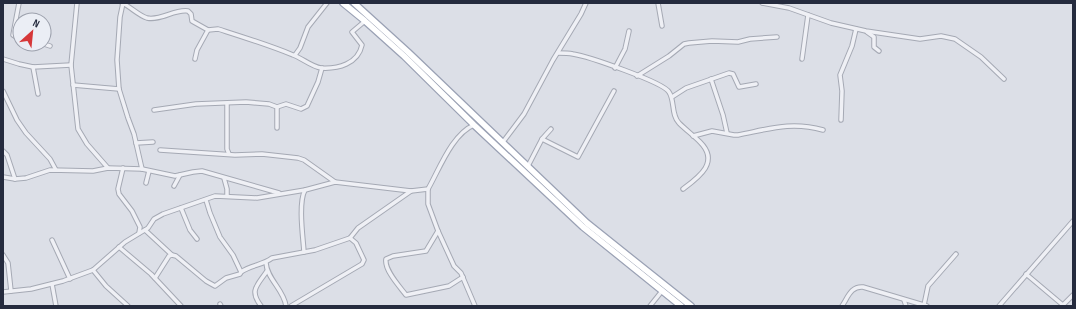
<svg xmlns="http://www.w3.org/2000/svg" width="1076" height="309" viewBox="0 0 1076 309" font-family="'Sofia Sans Condensed',sans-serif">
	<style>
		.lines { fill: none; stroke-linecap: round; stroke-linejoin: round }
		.minor-casing { stroke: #a5a9b4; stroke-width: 5.5 }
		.primary-casing { stroke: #9aa1b4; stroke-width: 8 }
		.minor { stroke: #eff0f5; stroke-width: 3.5 }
		.primary { stroke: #fff; stroke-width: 5.5 }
	</style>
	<rect width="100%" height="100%" fill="#dcdfe7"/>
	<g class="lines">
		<g class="minor-casing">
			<g id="minor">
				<polyline points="19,3 13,35 20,39"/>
				<polyline points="77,3 71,65 78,129 87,144 108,168"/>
				<path d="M122,3c9,4 16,12 25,15 14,3 27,-9 41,-7l3,3 1,7 16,9 10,-1c25,8 51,16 75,26 9,3 19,12 28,13 17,1 37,-4 41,-23l-10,-13 13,-11"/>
				<polyline points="123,3 120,17 117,60 119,89 128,118 134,134 142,169"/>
				<polyline points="658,3 662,26"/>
				<polyline points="762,3 789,8 831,23 866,31 920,39 941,36 955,39 981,57 1004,79"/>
				<polyline points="867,32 874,37 874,47 879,51"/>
				<polyline points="44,44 50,46"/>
				<path d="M558,53c5,0 10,0 15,1 14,2 90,28 96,38 6,9 2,23 10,31 7,7 14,12 21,19 20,20 -1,35 -17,47"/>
				<polyline points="295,55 300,48 308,27 327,3"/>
				<polyline points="3,59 19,64 33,67 71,65"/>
				<polyline points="195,59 197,50 208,30"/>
				<polyline points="802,59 808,15"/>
				<polyline points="33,67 38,94"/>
				<polyline points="615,68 625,49 629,31"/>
				<polyline points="637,76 669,56 684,44 689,43 712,41 738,42 750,39 777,37"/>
				<polyline points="711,79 723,115 727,133"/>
				<polyline points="73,85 119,89"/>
				<polyline points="3,91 17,120 26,133 50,159 56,170"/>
				<polyline points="672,97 686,88 729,73 733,74 739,87 756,84"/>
				<polyline points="227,104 227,149 229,154"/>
				<polyline points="277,107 286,104 301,109 307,106 318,82 322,68"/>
				<polyline points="154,110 196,104 246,102 269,104 277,107 277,128"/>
				<polyline points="841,120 842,91 840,75 852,46 856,29"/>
				<path d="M693,136l19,-5 22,4h4c31,-6 53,-14 85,-5"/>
				<polyline points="542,139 578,157 614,91"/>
				<polyline points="503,142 524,114 553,60 581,14 586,3"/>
				<polyline points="136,143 153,142"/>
				<polyline points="160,150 235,155 262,154 298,158 304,160 335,182"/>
				<polyline points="3,151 7,155 15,179"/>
				<polyline points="528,166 542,139 551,129"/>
				<polyline points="123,168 118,189 119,194 132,211 140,227 139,233"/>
				<polyline points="3,177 15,179 26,178 50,170 93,171 108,168 142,169 175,176 193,172 202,171 279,193"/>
				<polyline points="224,178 227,189 227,196"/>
				<polyline points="146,183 149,171"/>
				<polyline points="174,186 180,175"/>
				<polyline points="428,189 428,204 438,231 454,266 461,273 475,306"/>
				<polyline points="181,208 190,230 197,239"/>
				<polyline points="145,230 172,255 176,256 206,281 215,286 226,278 240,274 241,272 233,255 220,237 210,213 206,200"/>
				<path d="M438,231l-12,20 -33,5 -7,3c-2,11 14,28 20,36l43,-9 14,-9"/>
				<polyline points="52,240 70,279"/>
				<polyline points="119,247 151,274 181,306"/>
				<path d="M304,252c-1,-15 -6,-49 1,-62"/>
				<polyline points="3,255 8,263 11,291"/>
				<path d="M266,263c1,16 18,27 20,43"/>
				<polyline points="93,270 106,286 128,306"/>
				<path d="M241,272c10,-7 22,-7 31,-14l43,-8 35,-12 8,-10 53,-37"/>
				<polyline points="1026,274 1064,306"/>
				<polyline points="155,278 169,256 172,255"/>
				<polyline points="52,284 56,306"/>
				<path d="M3,292l28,-3 32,-8 30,-11 32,-28 23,-14 6,-9 9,-5 52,-18 42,2 48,-8 30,-8 76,9 17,-2c11,-19 24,-55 46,-64"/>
				<polyline points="904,300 906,306"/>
				<polyline points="220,304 221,306"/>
				<polyline points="924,305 928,286 956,254"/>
				<polyline points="1063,305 1073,295"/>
				<path d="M261,306c-12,-16 -4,-20 6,-35"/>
				<polyline points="291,306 362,264 364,260 356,243 350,238"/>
				<polyline points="650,306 662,291"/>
				<path d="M842,306c6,-9 9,-20 21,-19l64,19"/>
				<polyline points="999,306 1073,221"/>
			</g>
		</g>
		<g class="primary-casing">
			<g id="primary">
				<polyline points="343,3 365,21 404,56 474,125 583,227 681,306"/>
				<polyline points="354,3 408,52 587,223 691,306"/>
			</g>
		</g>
		<use href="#minor" class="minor"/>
		<use href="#primary" class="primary"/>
	</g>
	<rect width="1076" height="309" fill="none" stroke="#252b3e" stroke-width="8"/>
	<g transform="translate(32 32) rotate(27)"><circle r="19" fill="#ebeef5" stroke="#9ca0ac"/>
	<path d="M0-3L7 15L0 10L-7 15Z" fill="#d63739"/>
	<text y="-6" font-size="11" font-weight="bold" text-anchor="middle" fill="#252b3e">N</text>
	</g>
</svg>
